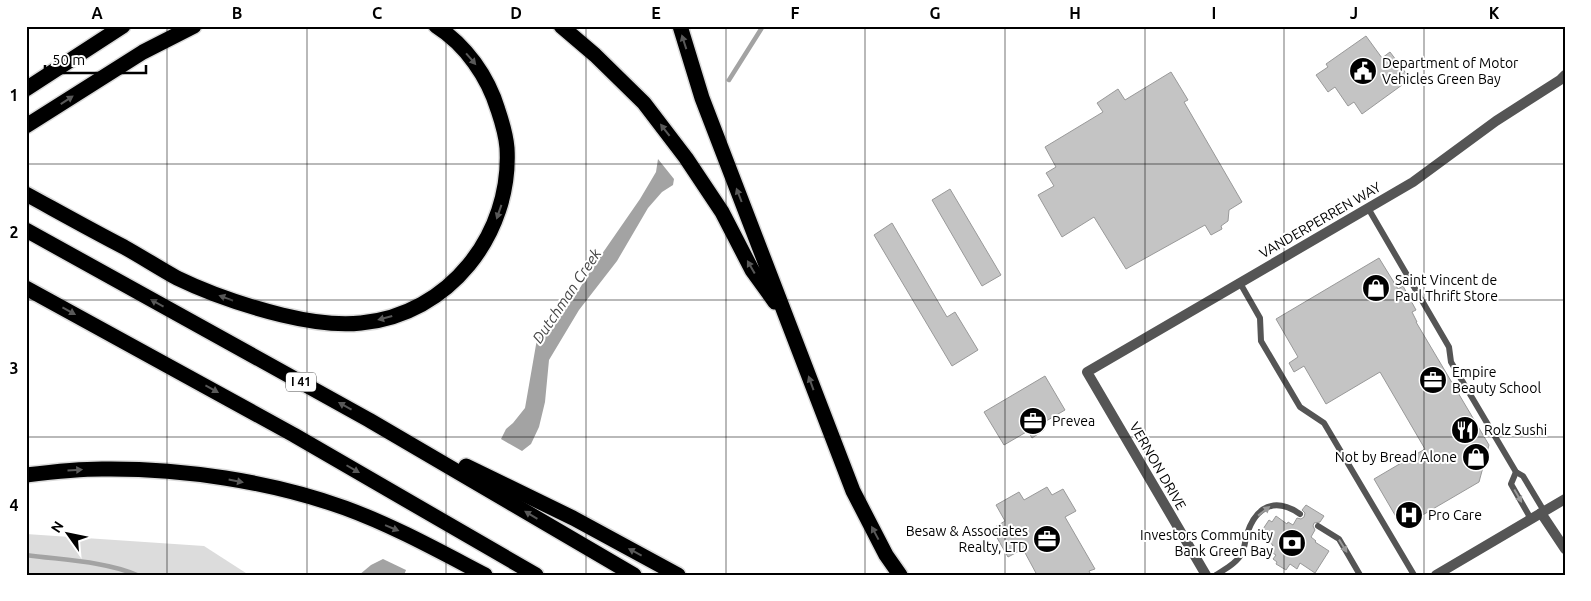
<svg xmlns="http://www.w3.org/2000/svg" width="1591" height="601" viewBox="0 0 1591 601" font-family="Ubuntu,sans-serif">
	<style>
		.green { fill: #dcdcdc }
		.water { fill: #a3a3a3 }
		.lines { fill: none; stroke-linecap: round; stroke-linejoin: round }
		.stream { stroke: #a3a3a3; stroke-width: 4.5 }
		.building { fill: #c4c4c4; stroke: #999 }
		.highway-casing { stroke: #dbdbdb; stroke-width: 18 }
		.lane { stroke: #555; stroke-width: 6 }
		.street { stroke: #555; stroke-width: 10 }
		.highway { stroke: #000; stroke-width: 15 }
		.oneway { fill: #595959 }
		.oneway2 { fill: #999 }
		.grid { fill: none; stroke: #000; stroke-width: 1; stroke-opacity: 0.55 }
		.labels { text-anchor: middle; stroke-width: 4; stroke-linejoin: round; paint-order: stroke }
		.shield { fill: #fff; stroke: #4c4c4c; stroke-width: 1 }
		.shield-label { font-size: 12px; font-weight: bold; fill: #000 }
		.poi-label { font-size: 14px; fill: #000; stroke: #fff; text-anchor: start }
		.street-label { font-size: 14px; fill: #000; stroke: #fff }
		.water-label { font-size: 15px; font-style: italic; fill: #444; stroke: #fff }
		.neatline { fill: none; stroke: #000; stroke-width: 2 }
		.grid-label { font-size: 16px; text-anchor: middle; font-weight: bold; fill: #000 }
	</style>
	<rect width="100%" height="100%" fill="#fff"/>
	<polygon class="green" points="26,534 204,546 249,575 26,575"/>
	<g class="water">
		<polygon points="658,159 674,179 673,185 662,192 648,208 617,261 579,310 549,360 545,402 539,427 531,444 522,451 501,439 506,429 513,423 525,408 537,339 560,317 578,291 595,264 640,199 656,172"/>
		<polygon points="383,559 406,570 404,575 359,575 371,565"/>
	</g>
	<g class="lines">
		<g class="stream">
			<polyline points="729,80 763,26"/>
			<path d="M26,555c35,5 79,6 111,20"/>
		</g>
	</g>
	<g class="building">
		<polygon points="1366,36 1382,58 1390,52 1408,76 1400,82 1402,85 1362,114 1354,102 1348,106 1335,87 1328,92 1316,75 1328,67 1326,64"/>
		<polygon points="1171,72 1188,100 1184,102 1242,202 1229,210 1228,221 1221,226 1222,229 1211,235 1205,225 1126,269 1094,217 1062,237 1038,195 1054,186 1046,173 1056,167 1045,147 1103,112 1097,103 1118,89 1125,100"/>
		<polygon points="950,189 1001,275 982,286 932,200"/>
		<polygon points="892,223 947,317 955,312 978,350 952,366 874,235"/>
		<polygon points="1379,258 1398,289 1403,286 1416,310 1412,312 1417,322 1416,322 1489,445 1479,482 1402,527 1374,479 1425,449 1380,372 1326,404 1304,366 1294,372 1289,363 1298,357 1276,319"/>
		<polygon points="1045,376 1065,410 1041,424 1044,430 1032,438 1028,431 1004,445 984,412"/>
		<polygon points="1047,487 1052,495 1063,489 1076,511 1065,517 1095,569 1089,571 1091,575 1037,575 1023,549 1008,557 992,529 1005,521 996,505 1019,492 1024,500"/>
		<polygon points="1306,505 1324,516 1320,522 1314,523 1313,526 1315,530 1311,537 1316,541 1315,542 1329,551 1315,573 1300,563 1297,569 1290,564 1286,570 1276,564 1277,562 1273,559 1276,555 1269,551 1273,545 1262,538 1264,535 1261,532 1269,520 1272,522 1276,516 1287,524 1288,522 1293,525 1297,518 1301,519 1304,517 1305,513 1302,510"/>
	</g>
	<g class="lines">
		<g class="highway-casing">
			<g id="highway">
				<polyline points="561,26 595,55 644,103 686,158 722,212 752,270 775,302"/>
				<polyline points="680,26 702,98 853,491 886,555 900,575"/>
				<polyline points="26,89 123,26"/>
				<polyline points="26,126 143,52 194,26"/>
				<path d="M26,194c33,18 65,36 98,53 18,10 35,21 53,31 33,16 69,28 105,37 25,6 53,11 79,8 88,-8 151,-89 146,-175 -1,-13 -5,-26 -9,-38 -10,-33 -32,-65 -62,-84"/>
				<polyline points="26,230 369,420 634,575"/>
				<polyline points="26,288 294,435 536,575"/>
				<polyline points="466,466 573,518 678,575"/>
				<path d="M26,475c25,-3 51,-6 76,-6 79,-1 168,12 243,39 49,18 94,43 140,67"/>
			</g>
		</g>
		<g class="lane">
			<polyline points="1368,208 1449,347 1451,362 1516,472 1523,476 1544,511"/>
			<polyline points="1240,283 1260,318 1261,341 1300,407 1324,423 1414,575"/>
			<polyline points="1516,472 1511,484 1531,519"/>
			<polyline points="1318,526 1339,539 1360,575"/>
			<path d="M1216,575c9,-6 21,-12 26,-22 3,-6 3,-13 5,-19 9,-28 28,-37 53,-20"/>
		</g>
		<g class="street">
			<polyline points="1541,513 1565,549"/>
			<polyline points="1206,575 1087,372 1413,182 1496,121 1560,80 1565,75"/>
			<polyline points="1436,575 1565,499"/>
		</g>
		<use href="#highway" class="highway"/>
	</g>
	<defs><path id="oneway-solid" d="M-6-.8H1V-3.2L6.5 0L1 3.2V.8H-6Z" transform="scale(1.25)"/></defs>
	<g class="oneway">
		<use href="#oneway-solid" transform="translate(684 42) rotate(-108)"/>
		<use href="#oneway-solid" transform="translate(471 59) rotate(49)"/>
		<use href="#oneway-solid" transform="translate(67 100) rotate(-33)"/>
		<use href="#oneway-solid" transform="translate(665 130) rotate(-128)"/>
		<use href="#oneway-solid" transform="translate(739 195) rotate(-111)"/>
		<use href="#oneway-solid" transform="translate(499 212) rotate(109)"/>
		<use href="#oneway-solid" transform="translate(751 267) rotate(-120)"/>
		<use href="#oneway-solid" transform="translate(226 298) rotate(-160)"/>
		<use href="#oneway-solid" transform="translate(157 303) rotate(-151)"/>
		<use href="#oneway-solid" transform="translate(69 311) rotate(29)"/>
		<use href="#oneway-solid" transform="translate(385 318) rotate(165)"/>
		<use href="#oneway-solid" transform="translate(811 383) rotate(-110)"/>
		<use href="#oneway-solid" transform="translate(212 389) rotate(29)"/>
		<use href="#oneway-solid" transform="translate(345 406) rotate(-151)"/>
		<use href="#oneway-solid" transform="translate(353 469) rotate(30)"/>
		<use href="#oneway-solid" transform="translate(75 470) rotate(-3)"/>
		<use href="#oneway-solid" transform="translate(236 481) rotate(11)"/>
		<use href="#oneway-solid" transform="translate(531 515) rotate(-149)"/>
		<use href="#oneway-solid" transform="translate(392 528) rotate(22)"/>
		<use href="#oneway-solid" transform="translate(875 533) rotate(-118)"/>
		<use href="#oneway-solid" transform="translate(635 552) rotate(-152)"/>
	</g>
	<g class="oneway2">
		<use href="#oneway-solid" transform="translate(1518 496) rotate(60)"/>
		<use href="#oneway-solid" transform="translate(1264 511) rotate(-38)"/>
		<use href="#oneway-solid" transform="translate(1343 546) rotate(58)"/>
	</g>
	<path class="grid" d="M167,26v549M307,26v549M446,26v549M586,26v549M726,26v549M865,26v549M1005,26v549M1145,26v549M1284,26v549M1424,26v549M26,164h1539M26,300h1539M26,437h1539"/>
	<defs>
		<g id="civic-disc" transform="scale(1.4375)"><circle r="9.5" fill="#000" stroke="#fff"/><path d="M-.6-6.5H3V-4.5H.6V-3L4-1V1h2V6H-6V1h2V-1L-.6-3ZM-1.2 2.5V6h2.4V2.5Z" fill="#fff"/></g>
		<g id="shop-disc" transform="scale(1.4375)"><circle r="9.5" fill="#000" stroke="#fff"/><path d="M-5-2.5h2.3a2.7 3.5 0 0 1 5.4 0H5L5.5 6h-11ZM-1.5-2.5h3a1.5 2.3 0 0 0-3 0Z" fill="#fff"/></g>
		<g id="office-disc" transform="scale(1.4375)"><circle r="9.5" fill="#000" stroke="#fff"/><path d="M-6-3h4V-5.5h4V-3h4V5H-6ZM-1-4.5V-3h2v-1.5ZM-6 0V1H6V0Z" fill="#fff"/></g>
		<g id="restaurant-disc" transform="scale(1.4375)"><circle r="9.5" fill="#000" stroke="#fff"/><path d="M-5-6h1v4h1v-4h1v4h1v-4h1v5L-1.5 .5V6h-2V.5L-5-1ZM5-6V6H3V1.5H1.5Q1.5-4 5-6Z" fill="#fff"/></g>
		<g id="hospital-disc" transform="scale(1.4375)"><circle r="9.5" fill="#000" stroke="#fff"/><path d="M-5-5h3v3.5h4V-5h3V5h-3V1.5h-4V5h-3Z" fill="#fff"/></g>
		<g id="bank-disc" transform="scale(1.4375)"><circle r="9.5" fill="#000" stroke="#fff"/><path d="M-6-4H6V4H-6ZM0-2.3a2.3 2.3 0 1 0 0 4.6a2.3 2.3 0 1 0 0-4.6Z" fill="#fff"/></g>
	</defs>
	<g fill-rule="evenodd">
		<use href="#civic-disc" x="1363" y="71"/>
		<use href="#shop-disc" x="1376" y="288"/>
		<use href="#office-disc" x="1433" y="380"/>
		<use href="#office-disc" x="1033" y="421"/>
		<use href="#restaurant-disc" x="1465" y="430"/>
		<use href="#shop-disc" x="1476" y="457"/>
		<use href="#hospital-disc" x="1409" y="515"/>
		<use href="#office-disc" x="1047" y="539"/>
		<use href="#bank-disc" x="1292" y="543"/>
	</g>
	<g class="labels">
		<rect class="shield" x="286" y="372.5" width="30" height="19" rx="4"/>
		<g class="shield-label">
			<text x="301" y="386">I 41</text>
		</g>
		<g class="poi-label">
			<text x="1382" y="68">Department of Motor<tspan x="1382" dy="16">Vehicles Green Bay</tspan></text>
			<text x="1395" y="285">Saint Vincent de<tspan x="1395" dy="16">Paul Thrift Store</tspan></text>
			<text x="1452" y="377">Empire<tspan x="1452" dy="16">Beauty School</tspan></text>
			<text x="1052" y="426">Prevea</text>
			<text x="1484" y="435">Rolz Sushi</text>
			<text x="1457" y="462" text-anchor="end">Not by Bread Alone</text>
			<text x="1428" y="520">Pro Care</text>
			<text x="1028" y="536" text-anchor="end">Besaw &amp; Associates<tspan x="1028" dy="16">Realty, LTD</tspan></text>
			<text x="1273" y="540" text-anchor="end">Investors Community<tspan x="1273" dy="16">Bank Green Bay</tspan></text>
		</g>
		<g class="street-label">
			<text transform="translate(1320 220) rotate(-30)" y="5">VANDERPERREN WAY</text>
			<text transform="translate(1158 466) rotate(60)" y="5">VERNON DRIVE</text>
		</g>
		<g class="water-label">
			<text transform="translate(567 296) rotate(-56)" y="5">Dutchman Creek</text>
		</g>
	</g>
	<rect width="1591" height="601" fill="none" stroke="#ffffff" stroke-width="55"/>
	<g transform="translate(68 534) rotate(303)" stroke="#ffffff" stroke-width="4" paint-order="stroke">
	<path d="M0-4L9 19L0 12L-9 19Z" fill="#000000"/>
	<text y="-8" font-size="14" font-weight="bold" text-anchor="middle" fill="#000000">N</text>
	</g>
	<path d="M45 65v8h101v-8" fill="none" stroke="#000000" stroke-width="2.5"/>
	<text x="52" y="65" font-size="15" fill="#000000" stroke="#ffffff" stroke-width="4" paint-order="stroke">50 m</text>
	<rect x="28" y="28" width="1536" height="546" class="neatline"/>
	<g class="grid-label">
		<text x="97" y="19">A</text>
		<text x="237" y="19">B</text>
		<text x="377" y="19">C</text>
		<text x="516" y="19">D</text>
		<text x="656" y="19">E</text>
		<text x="795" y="19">F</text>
		<text x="935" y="19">G</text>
		<text x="1075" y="19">H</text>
		<text x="1214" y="19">I</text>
		<text x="1354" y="19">J</text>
		<text x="1494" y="19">K</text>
		<text x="14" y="101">1</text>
		<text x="14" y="238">2</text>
		<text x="14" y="374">3</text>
		<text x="14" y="511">4</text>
	</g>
</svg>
